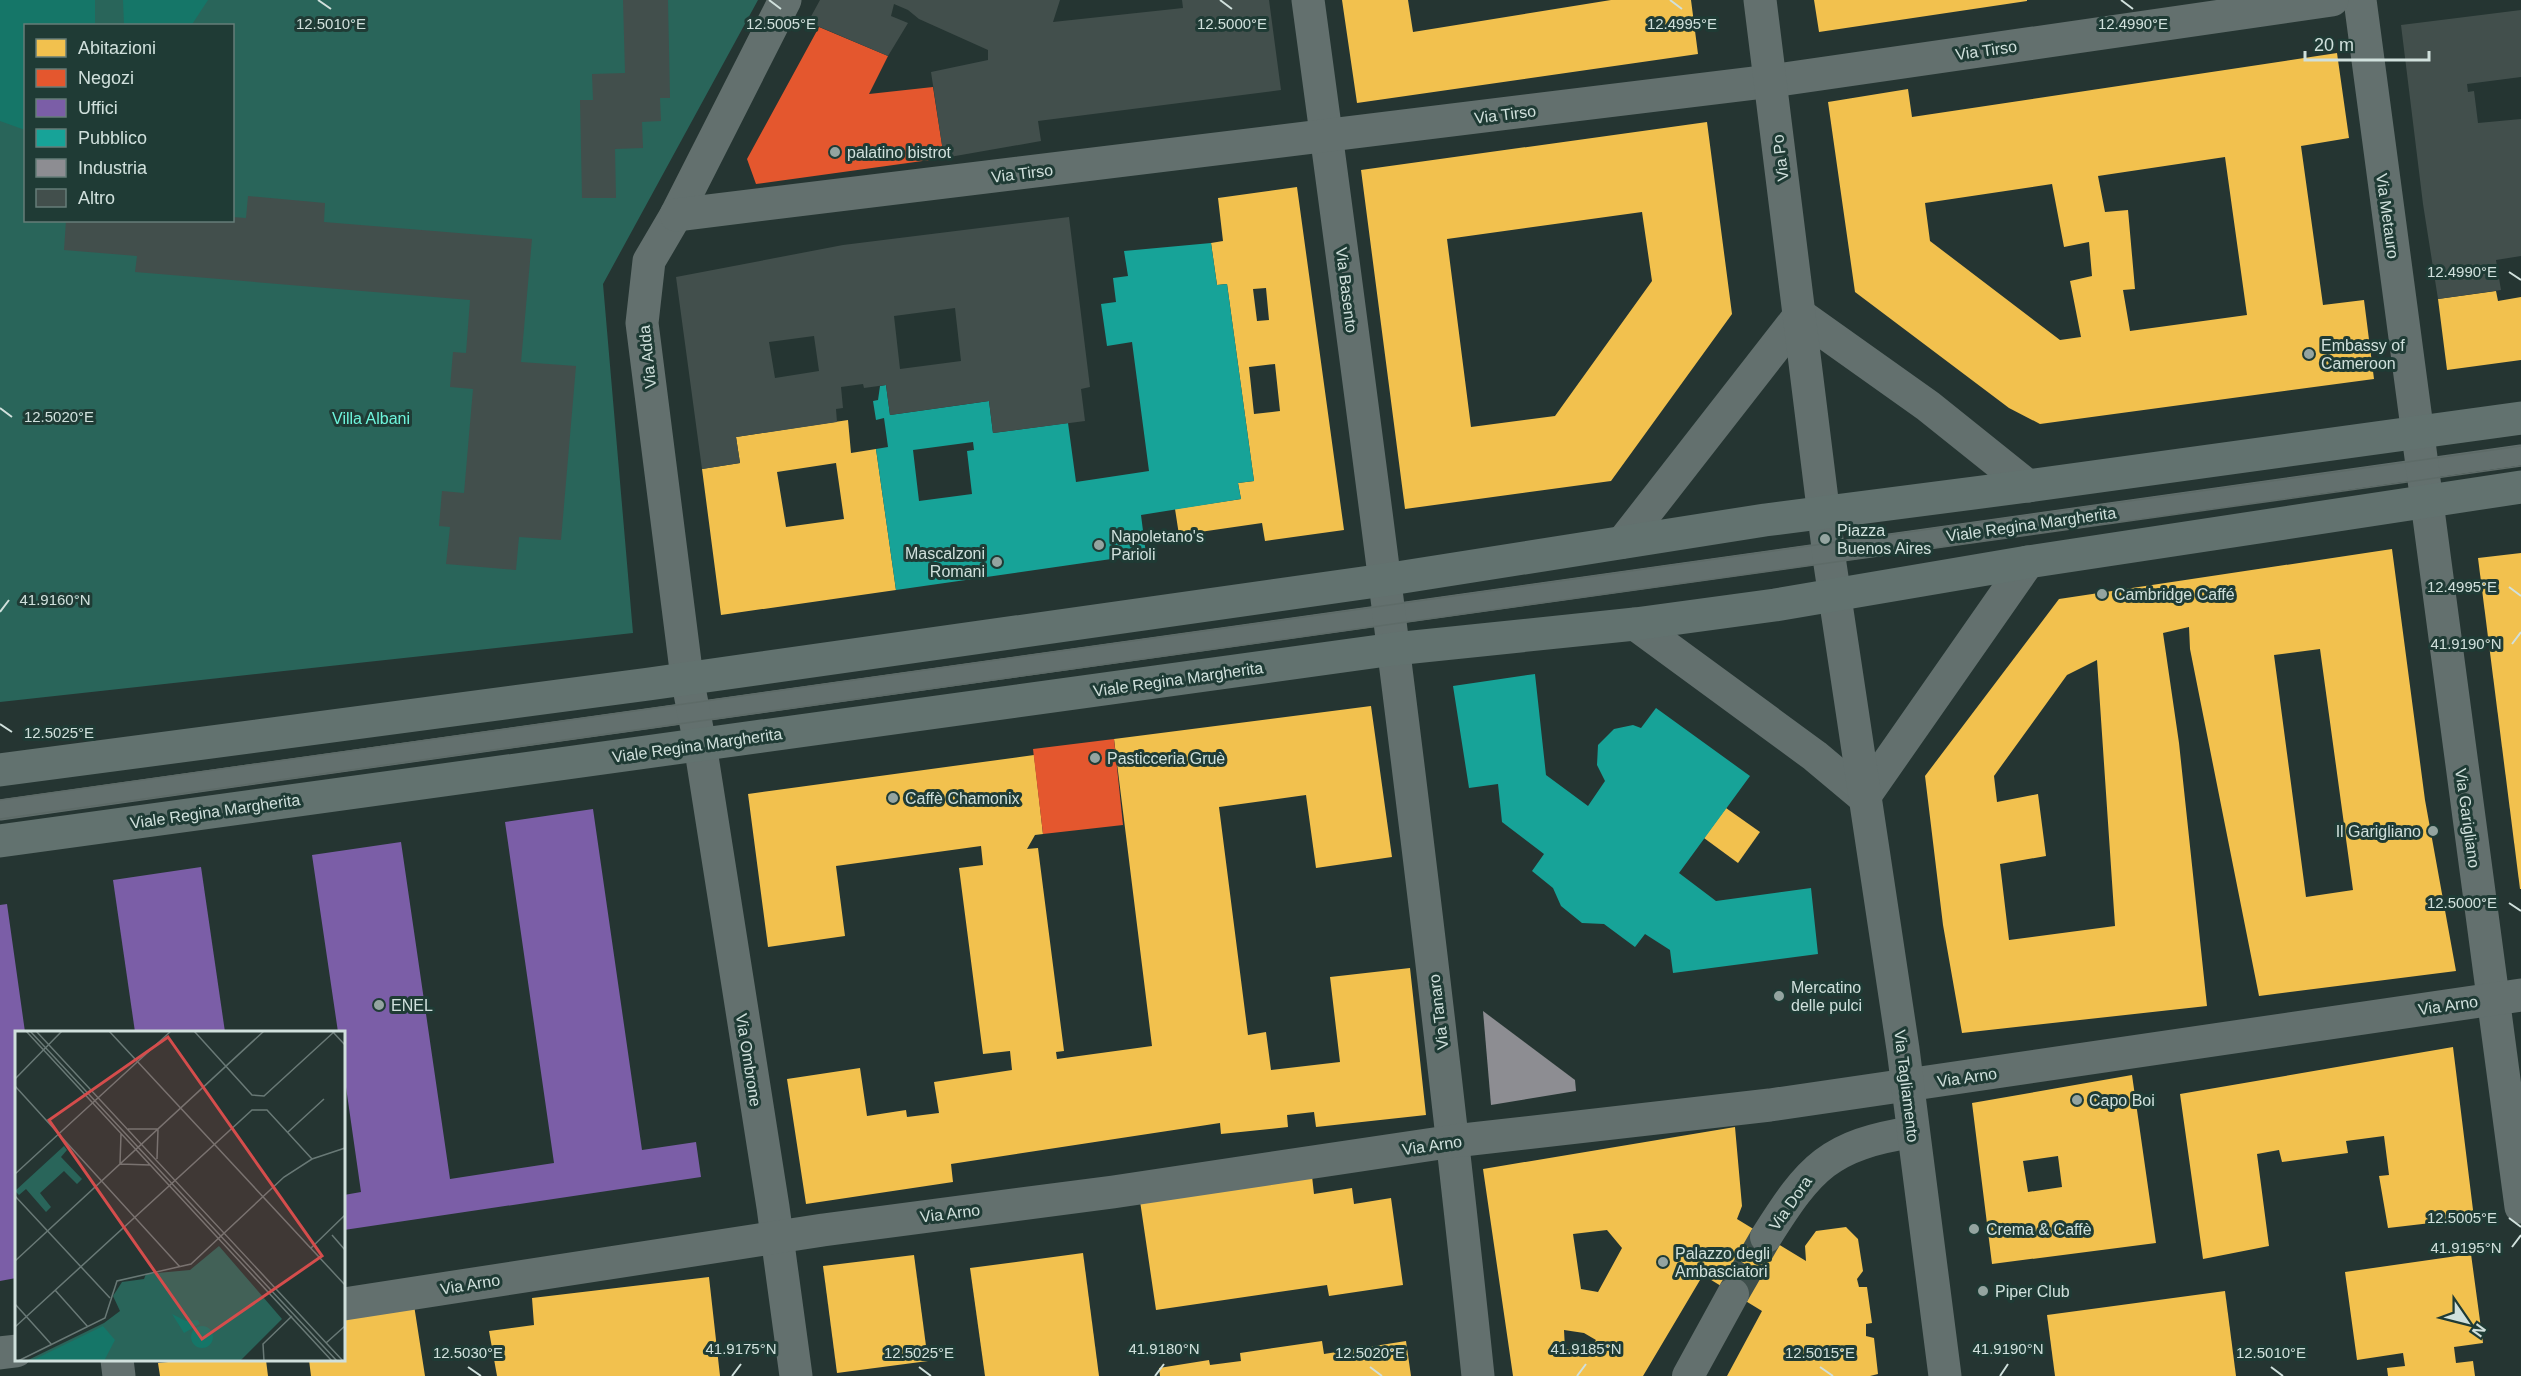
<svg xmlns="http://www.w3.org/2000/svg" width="2521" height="1376" viewBox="0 0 2521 1376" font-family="Helvetica,sans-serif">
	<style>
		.green { fill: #29655a; fill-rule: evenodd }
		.forest { fill: #157668 }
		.homes { fill: #f2c14e; fill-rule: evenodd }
		.shops { fill: #e4572e }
		.offices { fill: #7b5ea7 }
		.public { fill: #17a398; fill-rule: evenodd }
		.industry { fill: #8d8d92 }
		.building { fill: #424f4c; fill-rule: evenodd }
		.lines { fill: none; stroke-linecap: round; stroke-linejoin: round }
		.pedestrian-tunnel { stroke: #3f4f4c; stroke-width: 32; stroke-dasharray: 32 16; stroke-linecap: butt }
		.service { stroke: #63706e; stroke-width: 21 }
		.pedestrian { stroke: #63706e; stroke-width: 32 }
		.minor { stroke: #63706e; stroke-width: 33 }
		.tertiary { stroke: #63706e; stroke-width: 33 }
		.secondary { stroke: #62726f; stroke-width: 33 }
		.tram { stroke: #5e6b68; stroke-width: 1.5 }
		.ticks { fill: none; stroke: #d0e0dc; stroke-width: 2 }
		.poi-dot { fill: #94a4a0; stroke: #1f3b35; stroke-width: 2 }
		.labels { text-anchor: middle; stroke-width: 6; stroke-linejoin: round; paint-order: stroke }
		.street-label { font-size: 16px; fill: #d0e0dc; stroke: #1f3b35 }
		.poi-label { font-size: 16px; fill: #d0e0dc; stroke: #1f3b35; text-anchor: start }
		.park-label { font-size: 16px; fill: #6ef5dc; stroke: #1f3b35 }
		.inset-road { fill: none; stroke: #697976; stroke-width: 1.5 }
		.view { fill: #d54d4c; fill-opacity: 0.15; stroke: #d54d4c; stroke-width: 3 }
		.inset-edge { fill: none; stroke: #d0e0dc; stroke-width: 3 }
		.ticks-label { font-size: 15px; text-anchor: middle; fill: #d0e0dc; stroke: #1f3b35; stroke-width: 6; stroke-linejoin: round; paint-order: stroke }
	</style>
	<rect width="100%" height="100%" fill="#253532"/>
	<path class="green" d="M0,0h758l-155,284 30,349 -633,69zM26,26h206v194h-206z"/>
	<g class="forest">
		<polygon points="0,0 95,0 95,25 26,26 25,130 0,121"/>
		<polygon points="123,0 208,0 191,26 124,25"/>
	</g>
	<g class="homes">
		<polygon points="1342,0 1408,0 1413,32 1611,0 1691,0 1698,54 1357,103"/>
		<polygon points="1814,0 2027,0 2027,1 1819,32"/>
		<path d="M2337,53l12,85 -48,8 22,159 41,-5 10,79 -334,45 -31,-16 -154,-116 -27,-190 80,-13 4,28zM2225,157l22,158 -117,16 -7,-41 12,-1 -7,-79 -23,2 -7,-36zM2052,184l12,63 25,-5 3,34 -22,5 11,56 -21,3 -130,-99 -5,-38z"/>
		<path d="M1707,122l25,192 -121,167 -206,28 -44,-339zM1642,212l10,69 -97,135 -84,11 -24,-188z"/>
		<path d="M1297,187l47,343 -79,11 -3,-18 -83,12 -4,-26 66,-10 -3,-16 16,-2 -27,-197 -10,1 -6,-42 12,-2 -5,-43zM1266,288l3,32 -12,1 -4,-32zM1275,364l5,47 -26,3 -5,-47z"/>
		<polygon points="2496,291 2498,301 2521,297 2521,360 2447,370 2438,299"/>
		<path d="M848,420l3,33 25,-4 20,141 -175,25 -19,-146 38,-6 -4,-26zM836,463l8,56 -58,8 -9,-55z"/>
		<path d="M2392,549l33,251 31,171 -197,25 -69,-347 -1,-22 -26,6 16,110 28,263 -245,27 -19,-108 -18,-149 134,-177zM2320,649l33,241 -47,7 -32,-242zM2097,660l18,266 -106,14 -9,-76 46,-8 -8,-62 -41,8 -3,-26 73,-101z"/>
		<polygon points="2521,553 2521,889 2520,889 2478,558"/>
		<polygon points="1371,706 1392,857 1316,868 1306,795 1219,807 1248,1035 1266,1032 1271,1070 1340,1062 1330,977 1410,968 1426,1115 1316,1127 1314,1112 1287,1115 1288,1127 1221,1134 1220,1123 951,1164 953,1182 806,1204 787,1079 860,1068 867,1116 906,1110 907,1117 939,1113 934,1082 1012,1070 1010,1051 983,1054 959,868 983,865 981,846 836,866 845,936 768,947 748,794 1034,755 1043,834 1035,835 1027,849 1038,848 1064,1051 1056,1052 1057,1059 1152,1046 1114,739"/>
		<polygon points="1726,808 1760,832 1738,863 1704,838"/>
		<polygon points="2453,1047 2474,1218 2388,1228 2379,1176 2389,1175 2384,1136 2346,1141 2348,1153 2282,1162 2279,1150 2257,1154 2269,1246 2203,1259 2180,1094"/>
		<path d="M2132,1075l24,168 -164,21 -20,-161zM2058,1156l4,31 -34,5 -5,-31z"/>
		<path d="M1735,1127l7,79 -5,13 69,42 -1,-15 11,-15 30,-4 12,12 5,32 -6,8 2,8h8l5,36 -6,1v12l8,2 4,36 -8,2h-143l35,-65 -59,-36 -60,101h-130l-30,-207zM1607,1230l15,18 -24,44 -17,-3 -8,-55zM1564,1330l20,3 12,7 -8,13 -23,-4z"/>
		<polygon points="1312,1176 1314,1194 1352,1188 1354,1204 1391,1198 1403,1285 1329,1296 1327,1285 1156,1310 1140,1201"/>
		<polygon points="1083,1253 1099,1376 985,1376 970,1268"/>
		<polygon points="2471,1254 2483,1343 2454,1347 2456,1363 2473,1361 2475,1376 2388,1376 2387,1368 2405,1366 2403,1353 2357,1360 2345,1272"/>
		<polygon points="914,1255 928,1361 837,1373 823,1266"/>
		<polygon points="709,1277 720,1376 497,1376 489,1331 534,1325 532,1298"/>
		<polygon points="2225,1291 2236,1376 2055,1376 2047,1315"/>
		<polygon points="414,1305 425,1376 311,1376 309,1360 344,1360 344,1317"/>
		<polygon points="1322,1341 1324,1354 1406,1341 1411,1376 1160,1376 1159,1368 1209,1360 1210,1365 1241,1361 1240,1353"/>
		<polygon points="189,1360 266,1360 268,1376 160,1376 158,1363"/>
	</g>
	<g class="shops">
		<polygon points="819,27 888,56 869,94 933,87 944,158 756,184 747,159"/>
		<polygon points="1114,739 1123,825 1043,834 1033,749"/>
	</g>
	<g class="offices">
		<polygon points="593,809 642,1150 696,1142 701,1177 344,1230 344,1195 361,1192 344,1073 344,1032 338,1032 312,855 401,842 450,1179 554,1163 505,822"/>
		<polygon points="201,867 225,1032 135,1032 113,880"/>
		<polygon points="7,904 25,1032 16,1032 16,1278 0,1281 0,905"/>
	</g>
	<g class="public">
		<path d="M1211,243l6,42 10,-1 27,197 -16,2 3,16 -100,16 5,39 -250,36 -20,-141 12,-2 -4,-29 -8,2 -3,-19 5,-1 2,-14 6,-1 4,30 99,-14 4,32 75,-10 8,59 73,-11 -17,-129 -25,4 -6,-42 15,-2 -3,-24 15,-2 -4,-25zM973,442l1,8 -7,1 5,43 -53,7 -6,-51z"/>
		<polygon points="1535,674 1546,775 1588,806 1605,781 1597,765 1598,745 1614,729 1633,725 1641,728 1656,708 1750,776 1679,873 1716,901 1811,888 1818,954 1673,973 1670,950 1645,934 1635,947 1604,924 1582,923 1561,906 1553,888 1532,871 1544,854 1502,822 1498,784 1469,788 1453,686"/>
	</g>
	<polygon class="industry" points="1483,1011 1575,1080 1576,1091 1491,1105"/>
	<g class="building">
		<polygon points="623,0 668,0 670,98 660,98 661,121 642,122 643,148 615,149 616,198 582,198 580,100 593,100 592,74 625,73"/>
		<polygon points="820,0 1060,0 1053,22 1183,8 1182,0 1269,0 1281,90 1038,121 1041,141 944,158 931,72 988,60 988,50 919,19 908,10 894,4 891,16 908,23 888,56 808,22"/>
		<polygon points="2521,10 2521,77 2467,84 2468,92 2474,91 2478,123 2521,119 2521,256 2496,260 2501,290 2438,299 2423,204 2401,25"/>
		<polygon points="248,196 325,203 324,222 532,239 521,362 576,366 561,540 519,537 516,570 446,564 450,527 439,526 442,491 464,493 473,389 450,387 453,352 466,353 470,300 135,272 137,256 64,250 66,220 232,220 232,217 246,218"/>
		<path d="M1069,217l21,170 -9,2 4,32 -92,12 -4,-32 -99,14 -4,-30 -22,3 -1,-4 -22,3 2,21 -7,1 1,13 -101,15 4,26 -38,6 -26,-192 167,-32zM955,308l6,53 -61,8 -6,-53zM814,336l5,35 -44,7 -6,-36z"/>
	</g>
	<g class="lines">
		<polyline class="pedestrian-tunnel" points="1733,1294 1766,1237"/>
		<polyline class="service" points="0,810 2521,455"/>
		<g class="pedestrian">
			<path d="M1766,1237c44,-70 63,-92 147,-105"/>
			<polyline points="1688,1376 1733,1294"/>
		</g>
		<g class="minor">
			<polyline points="785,0 676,215 649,261 642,323 687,678 700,744 773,1207 796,1376"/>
			<path d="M1308,0c62,458 122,916 170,1376"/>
			<polyline points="2360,0 2521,1207"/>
			<polyline points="676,215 1771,81 2332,0"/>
			<polyline points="1623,542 1800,315 1928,406 2028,486"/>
			<polyline points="1635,624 1815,756 1864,797 2028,562"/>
			<polyline points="344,1304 823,1230 1113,1192 1454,1141 1770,1105 2521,995"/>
			<polyline points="0,1353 16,1351"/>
			<polyline points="117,1360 119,1376"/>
		</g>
		<polyline class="tertiary" points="1760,0 1830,564 1903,1049 1945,1376"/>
		<g class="secondary">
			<polyline points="0,770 649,684 1384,580 1765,520 2028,486 2521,418"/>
			<polyline points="0,841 1394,649 1635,624 1775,605 2028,562 2521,487"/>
		</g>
		<g class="tram">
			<polyline points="0,800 2521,446"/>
			<polyline points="0,819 2521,466"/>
		</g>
	</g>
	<path class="ticks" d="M318,0l13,9M769,0l12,9M1220,0l12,9M1670,0l12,9M2121,0l12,9M2509,272l12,8M0,408l12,9M2509,587l12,9M0,612l9,-12M2512,644l9,-12M0,724l12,8M2509,903l12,8M2509,1218l12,9M2512,1247l9,-12M468,1367l13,9M919,1367l12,9M1370,1367l12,9M1820,1367l13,9M2271,1367l12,9M732,1376l9,-12M1155,1376l9,-12M1577,1376l9,-12M2000,1376l8,-12"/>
	<g class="poi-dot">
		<circle cx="835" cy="152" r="6"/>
		<circle cx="2309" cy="354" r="6"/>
		<circle cx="1825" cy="539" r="6"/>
		<circle cx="1099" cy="545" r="6"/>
		<circle cx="997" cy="562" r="6"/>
		<circle cx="2102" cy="594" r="6"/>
		<circle cx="1095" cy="758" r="6"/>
		<circle cx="893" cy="798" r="6"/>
		<circle cx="2433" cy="831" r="6"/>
		<circle cx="1779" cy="996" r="6"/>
		<circle cx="379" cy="1005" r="6"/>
		<circle cx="2077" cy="1100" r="6"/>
		<circle cx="1974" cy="1229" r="6"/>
		<circle cx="1663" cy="1262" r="6"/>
		<circle cx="1983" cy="1291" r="6"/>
	</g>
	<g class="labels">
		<g class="street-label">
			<text transform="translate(1986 50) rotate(-8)" y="6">Via Tirso</text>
			<text transform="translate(1505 114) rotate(-7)" y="6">Via Tirso</text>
			<text transform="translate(1780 158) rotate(-97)" y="6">Via Po</text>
			<text transform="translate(1022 173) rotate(-7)" y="6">Via Tirso</text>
			<text transform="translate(2388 216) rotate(82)" y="6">Via Metauro</text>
			<text transform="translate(1347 290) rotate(83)" y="6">Via Basento</text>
			<text transform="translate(647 357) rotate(-96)" y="6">Via Adda</text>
			<text transform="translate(2031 524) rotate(-8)" y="6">Viale Regina Margherita</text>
			<text transform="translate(1178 679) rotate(-8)" y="6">Viale Regina Margherita</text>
			<text transform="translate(697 745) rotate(-8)" y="6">Viale Regina Margherita</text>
			<text transform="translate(215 811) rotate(-8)" y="6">Viale Regina Margherita</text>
			<text transform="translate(2468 818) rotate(82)" y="6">Via Garigliano</text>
			<text transform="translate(2448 1005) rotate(-8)" y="6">Via Arno</text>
			<text transform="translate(1438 1012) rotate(-97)" y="6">Via Tanaro</text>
			<text transform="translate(749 1060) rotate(81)" y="6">Via Ombrone</text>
			<text transform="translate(1967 1077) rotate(-8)" y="6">Via Arno</text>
			<text transform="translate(1907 1086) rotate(83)" y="6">Via Tagliamento</text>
			<text transform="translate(1432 1145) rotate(-8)" y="6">Via Arno</text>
			<text transform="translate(1790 1203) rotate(-55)" y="6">Via Dora</text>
			<text transform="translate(950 1213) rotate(-7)" y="6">Via Arno</text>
			<text transform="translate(470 1284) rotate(-9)" y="6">Via Arno</text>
		</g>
		<g class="poi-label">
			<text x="847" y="158">palatino bistrot</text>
			<text x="2321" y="351">Embassy of<tspan x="2321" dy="18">Cameroon</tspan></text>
			<text x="1837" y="536">Piazza<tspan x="1837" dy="18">Buenos Aires</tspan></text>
			<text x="1111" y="542">Napoletano's<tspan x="1111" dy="18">Parioli</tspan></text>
			<text x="985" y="559" text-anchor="end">Mascalzoni<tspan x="985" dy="18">Romani</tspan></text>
			<text x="2114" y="600">Cambridge Caffé</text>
			<text x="1107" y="764">Pasticceria Gruè</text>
			<text x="905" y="804">Caffè Chamonix</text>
			<text x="2421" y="837" text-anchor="end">Il Garigliano</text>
			<text x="1791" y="993">Mercatino<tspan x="1791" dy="18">delle pulci</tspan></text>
			<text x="391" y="1011">ENEL</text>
			<text x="2089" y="1106">Capo Boi</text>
			<text x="1986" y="1235">Crema &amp; Caffè</text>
			<text x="1675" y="1259">Palazzo degli<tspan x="1675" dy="18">Ambasciatori</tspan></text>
			<text x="1995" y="1297">Piper Club</text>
		</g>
		<g class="park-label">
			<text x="371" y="424">Villa Albani</text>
		</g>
	</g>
	<g transform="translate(15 1031)">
		<rect width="330" height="330" fill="#253532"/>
		<path d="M49,115l3,4 -6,7 21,22 -5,5 -13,-13 -24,22 11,14 -5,5 -20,-23 -7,6 -4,-4zM204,215l63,73 -42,42h-214l78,-38 16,-12 -7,-15 9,-14 22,-3 2,-5 44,-4z" fill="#29655a"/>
		<path d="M157,283l14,7 12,-1 2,4 -16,9zM88,295l12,14 -11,21h-73zM176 306a11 11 0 1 1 22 0a11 11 0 1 1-22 0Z" fill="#157668"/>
		<path class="inset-road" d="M11,0l306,330M15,0l307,330M21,0l307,330M94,0l236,254M179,0l58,64 12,1 71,-65M317,0l13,14M0,48l47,-48M0,55l165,181M113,98h30M273,101l36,-33M142,128l1,-30M105,133l30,1M105,133l1,-30M0,143l156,-143M0,165l95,102M317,204l13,15M296,217l34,-33M0,230l249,-230M40,259l33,37M0,273l37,41M0,296l237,-217h15l45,49M311,312l19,-17M3,330l87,-43 12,-37 74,-17 93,-87 28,-18 33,-11M249,330l-1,-17 29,-28"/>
		<path class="view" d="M153,6l154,219 -120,83 -153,-219z"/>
		<rect width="330" height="330" class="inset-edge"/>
	</g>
	<g class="ticks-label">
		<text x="331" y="29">12.5010°E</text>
		<text x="781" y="29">12.5005°E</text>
		<text x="1232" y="29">12.5000°E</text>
		<text x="1682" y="29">12.4995°E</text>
		<text x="2133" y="29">12.4990°E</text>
		<text x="2462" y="277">12.4990°E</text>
		<text x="59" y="422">12.5020°E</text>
		<text x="2462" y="592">12.4995°E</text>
		<text x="55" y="605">41.9160°N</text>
		<text x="2466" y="649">41.9190°N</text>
		<text x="59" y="738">12.5025°E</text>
		<text x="2462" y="908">12.5000°E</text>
		<text x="2462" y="1223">12.5005°E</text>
		<text x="2466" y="1253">41.9195°N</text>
		<text x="741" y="1354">41.9175°N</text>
		<text x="1164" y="1354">41.9180°N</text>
		<text x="1586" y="1354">41.9185°N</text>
		<text x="2008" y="1354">41.9190°N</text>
		<text x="468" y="1358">12.5030°E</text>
		<text x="919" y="1358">12.5025°E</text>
		<text x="1370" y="1358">12.5020°E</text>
		<text x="1820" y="1358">12.5015°E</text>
		<text x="2271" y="1358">12.5010°E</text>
	</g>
	<rect x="24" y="24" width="210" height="198" fill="#1f3b35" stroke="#667d78" stroke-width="1.5"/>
	<rect x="36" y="39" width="30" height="18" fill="#f2c14e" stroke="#667d78" stroke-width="1.5"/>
	<text x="78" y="54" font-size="18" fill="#d0e0dc">Abitazioni</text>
	<rect x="36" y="69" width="30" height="18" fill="#e4572e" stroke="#667d78" stroke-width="1.5"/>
	<text x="78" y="84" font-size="18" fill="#d0e0dc">Negozi</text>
	<rect x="36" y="99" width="30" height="18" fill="#7b5ea7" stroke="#667d78" stroke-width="1.5"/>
	<text x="78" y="114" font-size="18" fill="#d0e0dc">Uffici</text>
	<rect x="36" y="129" width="30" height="18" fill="#17a398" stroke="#667d78" stroke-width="1.5"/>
	<text x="78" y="144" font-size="18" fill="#d0e0dc">Pubblico</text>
	<rect x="36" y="159" width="30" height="18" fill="#8d8d92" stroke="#667d78" stroke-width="1.5"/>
	<text x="78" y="174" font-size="18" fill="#d0e0dc">Industria</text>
	<rect x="36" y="189" width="30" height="18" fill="#424f4c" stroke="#667d78" stroke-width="1.5"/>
	<text x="78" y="204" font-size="18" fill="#d0e0dc">Altro</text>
	<g transform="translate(2467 1322) rotate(125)" stroke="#1f3b35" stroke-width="4.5" paint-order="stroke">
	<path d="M0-4.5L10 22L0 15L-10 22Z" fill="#d0e0dc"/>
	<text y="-9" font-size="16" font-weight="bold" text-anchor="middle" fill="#d0e0dc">N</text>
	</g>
	<path d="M2305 51v9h124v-9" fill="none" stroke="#d0e0dc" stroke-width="3"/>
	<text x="2314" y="51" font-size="18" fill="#d0e0dc" stroke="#1f3b35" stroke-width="4.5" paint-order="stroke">20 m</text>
</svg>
